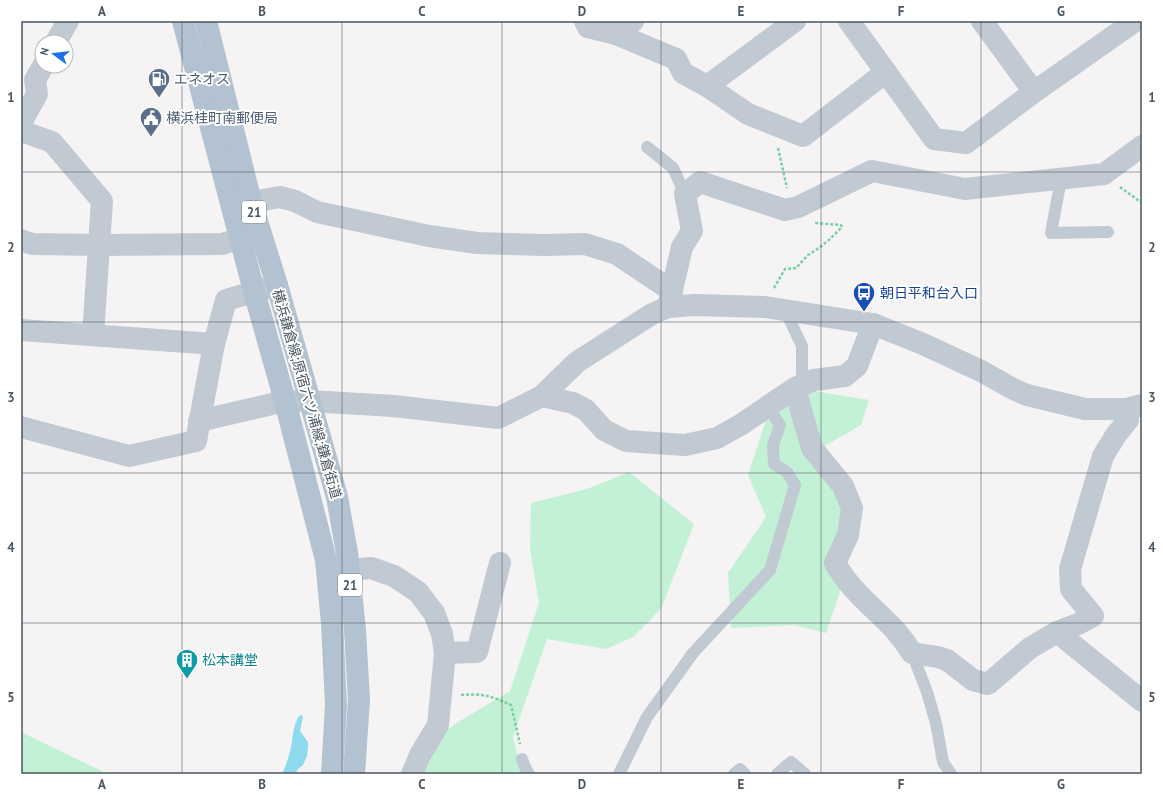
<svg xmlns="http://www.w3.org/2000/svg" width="1163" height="795" viewBox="0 0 1163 795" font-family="'PT Sans','Noto Sans JP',sans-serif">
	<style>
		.green { fill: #c3f1d5 }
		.water { fill: #90daee }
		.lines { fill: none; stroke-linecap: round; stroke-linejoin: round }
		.path { stroke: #7ad0a6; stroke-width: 2.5; stroke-dasharray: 3 2; stroke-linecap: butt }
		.service { stroke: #c1cad2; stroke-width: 12 }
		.minor { stroke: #c1cad2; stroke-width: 22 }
		.tertiary { stroke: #c1cad2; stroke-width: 22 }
		.primary { stroke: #b3c2d1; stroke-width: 22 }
		.grid { fill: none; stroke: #4a5661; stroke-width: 1; stroke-opacity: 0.55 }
		.labels { text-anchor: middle; stroke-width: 4; stroke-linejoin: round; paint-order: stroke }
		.shield { fill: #fff; stroke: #808990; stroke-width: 1 }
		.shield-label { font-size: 13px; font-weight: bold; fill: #4a5661 }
		.service-label { font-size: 14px; fill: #4e5e75; stroke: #fff; text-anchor: start }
		.transit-label { font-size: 14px; fill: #164399; stroke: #fff; text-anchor: start }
		.street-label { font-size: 14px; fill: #4a5661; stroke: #fff }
		.culture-label { font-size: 14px; fill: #0d838f; stroke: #fff; text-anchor: start }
		.neatline { fill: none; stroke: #4a5661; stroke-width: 1.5 }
		.grid-label { font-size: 13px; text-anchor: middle; font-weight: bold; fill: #4a5661 }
	</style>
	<rect width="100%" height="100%" fill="#f5f3f3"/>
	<g class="green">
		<polygon points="802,389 869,400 861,425 823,447 851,540 844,580 826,633 794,625 731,628 728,573 766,517 748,475 768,414"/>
		<polygon points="629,472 694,524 661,609 633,637 606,649 547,639 513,737 522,774 414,774 418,753 455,724 510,691 539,603 530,550 531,503 587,489"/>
		<polygon points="21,732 108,774 21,774"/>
	</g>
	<path class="water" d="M302,715l1,2 -3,14 8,11v6l-1,8 -4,9 -6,5 -1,4h-14c4,-8 7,-18 9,-27 2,-11 2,-21 8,-31z"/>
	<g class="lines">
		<g class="path">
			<polyline points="778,148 787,188"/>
			<polyline points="1120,187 1142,203"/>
			<polyline points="774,288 785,269 796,268 808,255 819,248 830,239 842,227 841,225 815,223"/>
			<path d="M461,695c22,-2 30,1 50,10l9,39"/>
		</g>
		<g class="service">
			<polyline points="647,147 673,168 685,194"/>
			<polyline points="1061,179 1051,233 1108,232"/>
			<polyline points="785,310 802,346 802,384"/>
			<polyline points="912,653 927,692 936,723 943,762 951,774"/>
			<polyline points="522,759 525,767 529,774"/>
			<polyline points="619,774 647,717 693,653 770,570 795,485 787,472 774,464 773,445 780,425 768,407"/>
			<polyline points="734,774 740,769 745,774"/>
			<polyline points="777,774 791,762 805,774"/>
		</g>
		<g class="minor">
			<polyline points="585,21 588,27 616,34 676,59 683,73 707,86 748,114 803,136 886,72"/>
			<polyline points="849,21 934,139 966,143 1034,92 1135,21"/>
			<polyline points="982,21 1034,92"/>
			<polyline points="616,34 633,21"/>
			<polyline points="56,42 68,21"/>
			<polyline points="707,86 795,21"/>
			<polyline points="21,123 37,94 35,80 43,66"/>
			<polyline points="21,131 52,142 102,201 93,335"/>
			<polyline points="251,202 280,197 295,201 317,212 429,236 477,243 545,245 585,244 617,254 672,291"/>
			<polyline points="21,240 32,244 100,245 222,244 258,233"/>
			<polyline points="668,307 682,247 692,231 685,194 700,182 785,210 798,207 872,171 965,189 1104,174 1142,146"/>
			<polyline points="21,330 214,344"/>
			<path d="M795,388l9,33 8,27 31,38 9,22 -4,27 -13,28c15,27 39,45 60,67 6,7 12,15 17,23l26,4 9,3 26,20 15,4 42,-36 27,-16 21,-8 15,-8 -22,-27 -1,-20 33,-113 13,-21 12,-15"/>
			<polyline points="542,396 573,403 586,410 604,430 626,441 685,445 717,438 742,424 795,388 814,380 845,376 857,366 873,324"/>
			<polyline points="199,421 285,401"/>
			<polyline points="21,427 129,456 196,441 214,344 226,300 277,285"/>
			<polyline points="349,570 371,568 394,576 418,592 434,613 442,634 445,653 438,725 420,755 412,774"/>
			<polyline points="1057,632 1142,701"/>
			<polyline points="445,653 477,652 500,563"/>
		</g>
		<polyline class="tertiary" points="285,401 309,401 394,406 498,418 542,396 577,362 652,314 668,307 695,305 765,307 873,324 923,344 983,372 1013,389 1027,395 1085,409 1127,409 1142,405"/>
		<g class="primary">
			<polyline points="183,21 254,291 285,401 326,560 332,623 336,705 332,774"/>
			<polyline points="206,21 251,202 277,285 337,497 347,553 355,630 359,700 354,774"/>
		</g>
	</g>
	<path class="grid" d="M182,21v753M342,21v753M502,21v753M661,21v753M821,21v753M981,21v753M21,172h1121M21,322h1121M21,473h1121M21,623h1121"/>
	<defs>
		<g id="fuel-pin" transform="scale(1.15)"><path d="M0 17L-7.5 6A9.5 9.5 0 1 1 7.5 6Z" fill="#5c6f8a" stroke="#fff"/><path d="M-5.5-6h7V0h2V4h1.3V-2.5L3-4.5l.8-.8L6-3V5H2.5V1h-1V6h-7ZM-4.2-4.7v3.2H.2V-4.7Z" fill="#fff"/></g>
		<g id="civic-pin" transform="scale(1.15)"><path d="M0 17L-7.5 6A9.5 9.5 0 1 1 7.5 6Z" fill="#5c6f8a" stroke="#fff"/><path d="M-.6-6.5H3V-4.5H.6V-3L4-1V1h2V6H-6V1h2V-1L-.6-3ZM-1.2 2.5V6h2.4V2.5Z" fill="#fff"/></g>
		<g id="bus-pin" transform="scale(1.15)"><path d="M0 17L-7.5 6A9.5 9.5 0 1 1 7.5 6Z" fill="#1a4fb4" stroke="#fff"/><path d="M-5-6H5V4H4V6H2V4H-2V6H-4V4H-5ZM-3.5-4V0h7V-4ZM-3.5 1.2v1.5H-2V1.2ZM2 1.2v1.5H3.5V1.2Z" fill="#fff"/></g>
		<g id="building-pin" transform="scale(1.15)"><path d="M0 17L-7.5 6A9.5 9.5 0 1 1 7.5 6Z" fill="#0f9aa8" stroke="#fff"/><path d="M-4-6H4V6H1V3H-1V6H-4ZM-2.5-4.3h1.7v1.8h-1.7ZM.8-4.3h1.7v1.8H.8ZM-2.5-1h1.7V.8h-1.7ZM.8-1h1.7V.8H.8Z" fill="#fff"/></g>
	</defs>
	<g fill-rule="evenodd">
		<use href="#fuel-pin" x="159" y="79"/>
		<use href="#civic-pin" x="151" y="118"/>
		<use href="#bus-pin" x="864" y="293"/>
		<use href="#building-pin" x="187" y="660"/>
	</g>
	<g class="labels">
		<g class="shield">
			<rect x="242" y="201" width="24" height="22" rx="3"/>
			<rect x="338" y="574" width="24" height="22" rx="3"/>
		</g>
		<g class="shield-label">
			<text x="254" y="217">21</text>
			<text x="350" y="590">21</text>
		</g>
		<g class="service-label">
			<text x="174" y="84">エネオス</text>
			<text x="166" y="123">横浜桂町南郵便局</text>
		</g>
		<g class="transit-label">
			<text x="880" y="298">朝日平和台入口</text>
		</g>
		<g class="street-label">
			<text transform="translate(307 394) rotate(74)" y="5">横浜鎌倉線;原宿六ツ浦線;鎌倉街道</text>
		</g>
		<g class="culture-label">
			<text x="202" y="665">松本講堂</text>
		</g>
	</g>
	<rect width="1163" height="795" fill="none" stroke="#ffffff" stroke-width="44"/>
	<g transform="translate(54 54) rotate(285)"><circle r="19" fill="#ffffff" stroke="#b7bbc0"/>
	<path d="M0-3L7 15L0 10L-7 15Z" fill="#1a73e8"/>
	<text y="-6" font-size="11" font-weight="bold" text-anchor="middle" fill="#4a5661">N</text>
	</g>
	<rect x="22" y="22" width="1119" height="751" class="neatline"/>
	<g class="grid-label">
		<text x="102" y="16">A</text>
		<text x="262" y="16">B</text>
		<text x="422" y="16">C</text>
		<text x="582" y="16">D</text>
		<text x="741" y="16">E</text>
		<text x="901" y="16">F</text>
		<text x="1061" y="16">G</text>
		<text x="11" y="102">1</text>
		<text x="1152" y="102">1</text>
		<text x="11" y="252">2</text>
		<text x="1152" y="252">2</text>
		<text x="11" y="402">3</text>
		<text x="1152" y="402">3</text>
		<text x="11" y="552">4</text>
		<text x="1152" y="552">4</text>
		<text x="11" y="702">5</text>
		<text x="1152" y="702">5</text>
		<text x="102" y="789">A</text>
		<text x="262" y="789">B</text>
		<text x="422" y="789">C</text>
		<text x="582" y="789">D</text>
		<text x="741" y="789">E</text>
		<text x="901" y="789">F</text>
		<text x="1061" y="789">G</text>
	</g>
</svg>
